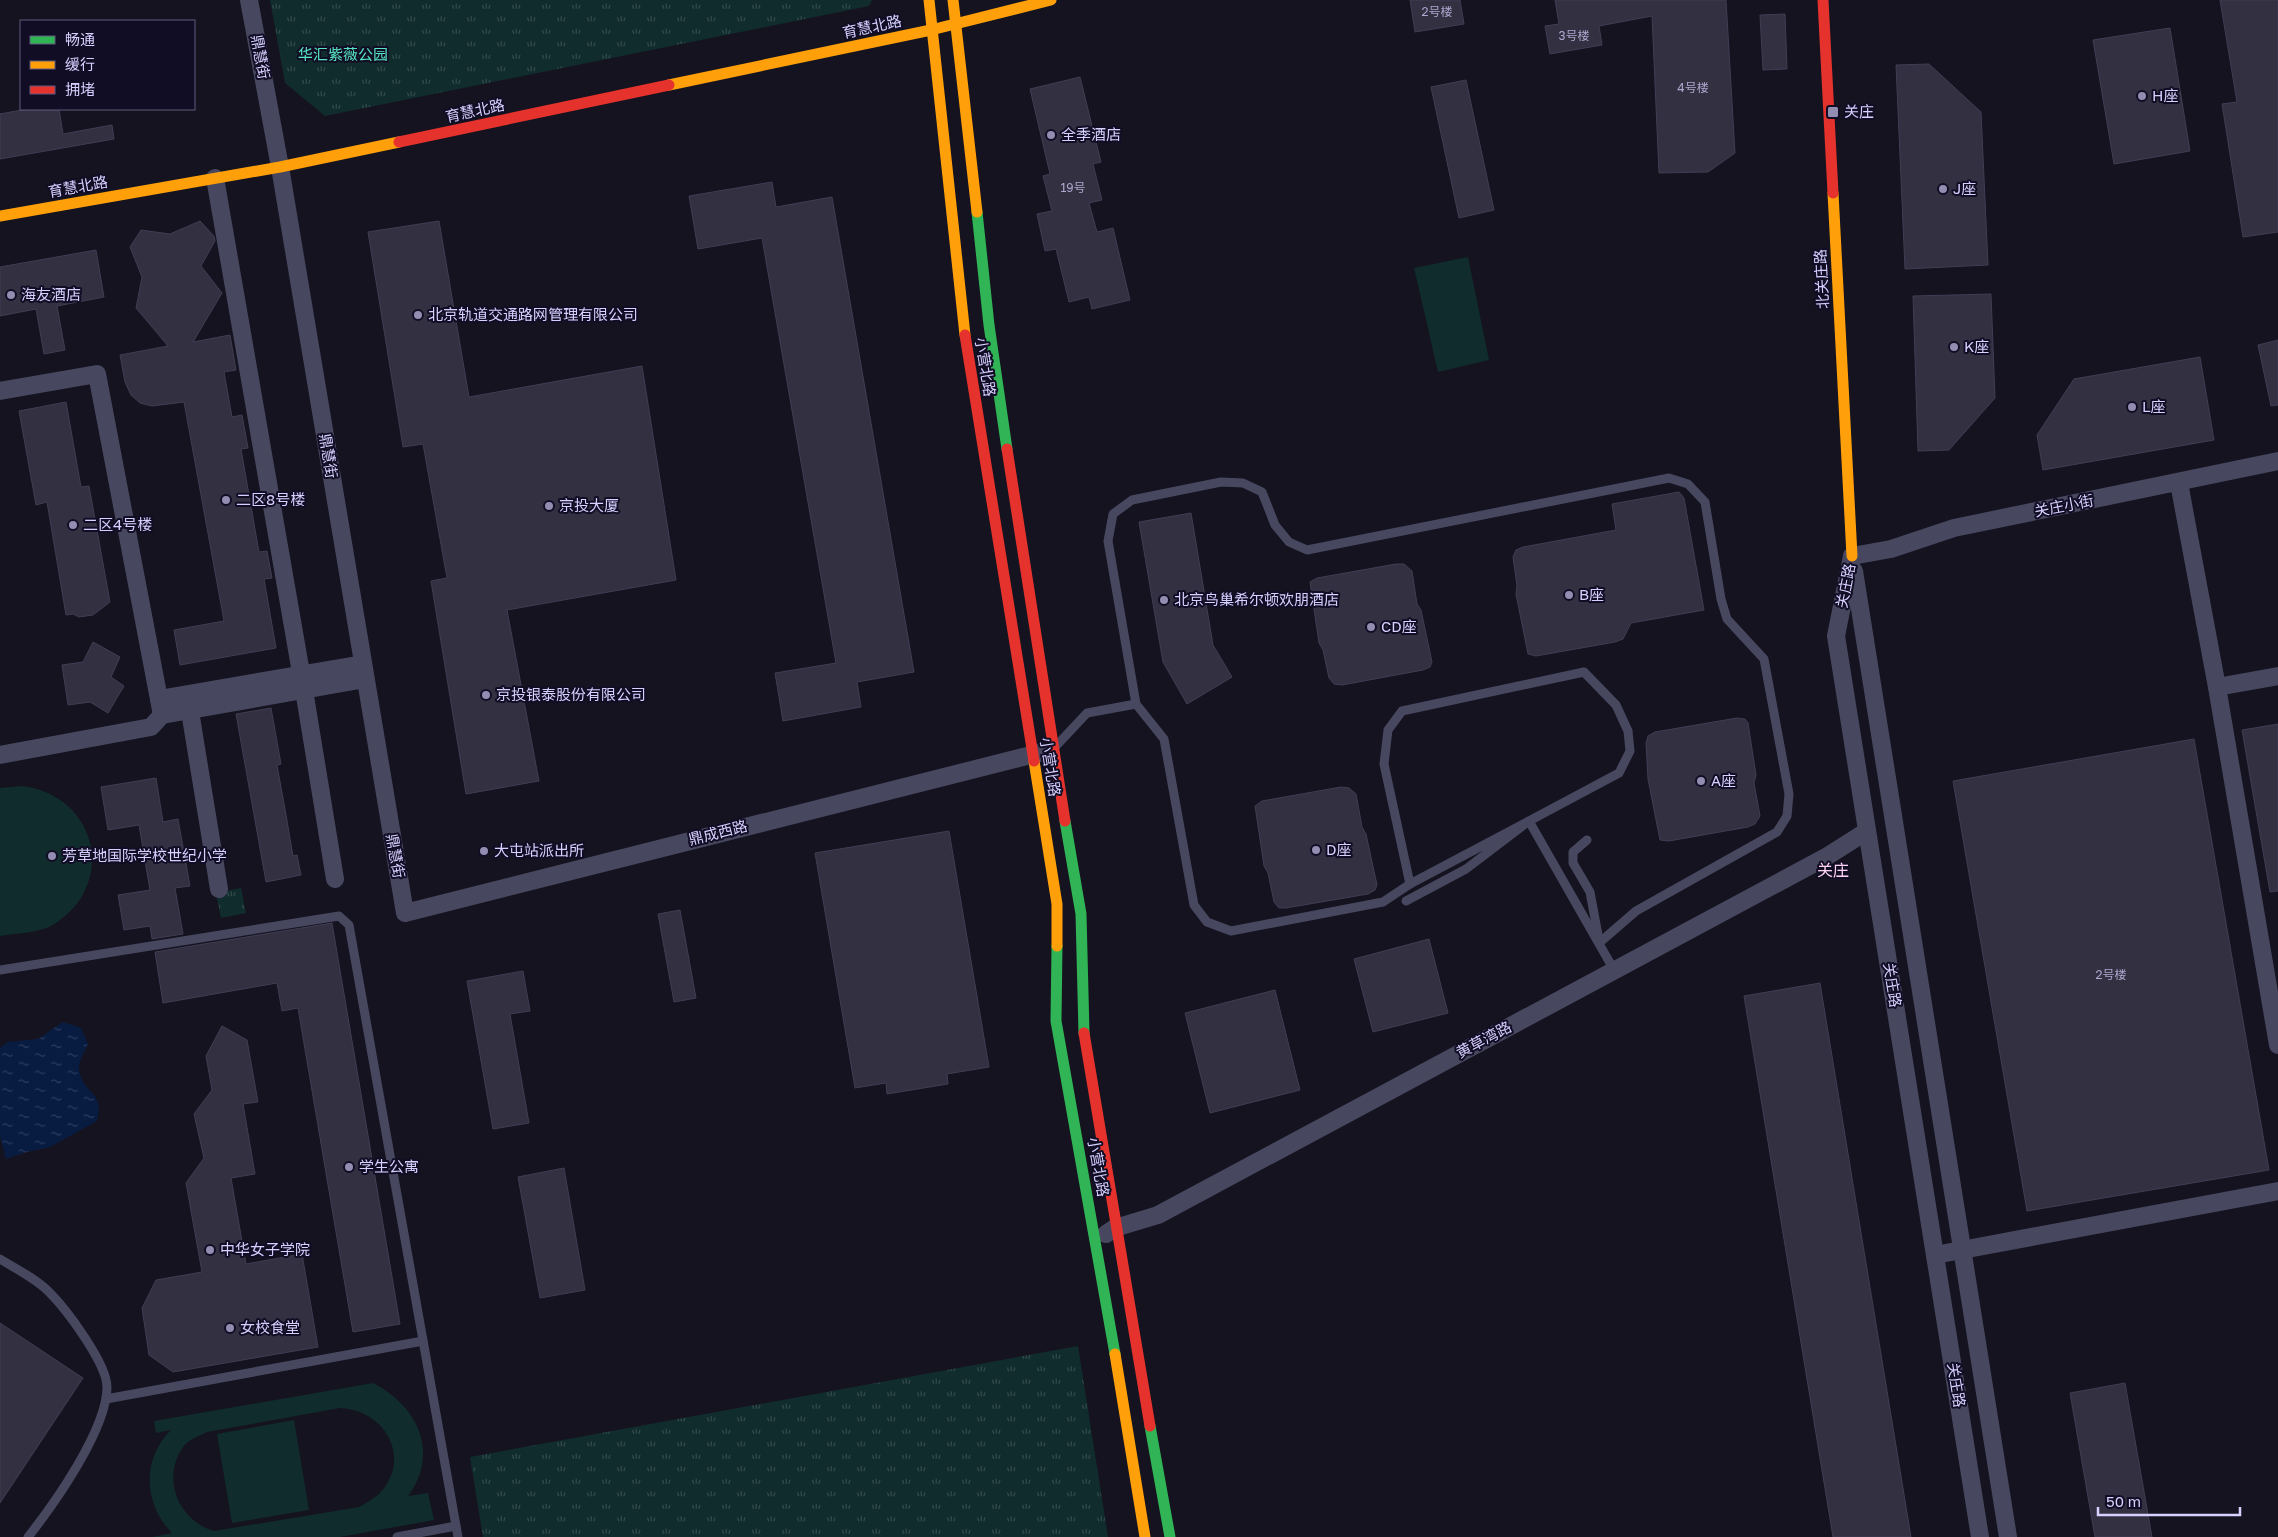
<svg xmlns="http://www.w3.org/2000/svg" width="2278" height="1537" viewBox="0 0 2278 1537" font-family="'Golos Text','Noto Sans SC',sans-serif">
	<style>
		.park { fill: url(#park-tufts) }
		.garden { fill: #112c2d; fill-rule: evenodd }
		.water { fill: url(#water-ripples) }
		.building { fill: #333042; stroke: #413d54 }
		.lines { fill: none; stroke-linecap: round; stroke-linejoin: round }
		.lane { stroke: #484760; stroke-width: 9 }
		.street { stroke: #484760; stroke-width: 18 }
		.fast { stroke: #30b455; stroke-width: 11 }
		.slow { stroke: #ff9f0a; stroke-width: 11 }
		.jam { stroke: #e5322d; stroke-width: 11 }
		.poi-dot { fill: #938eb1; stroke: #110d25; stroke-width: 2 }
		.labels { text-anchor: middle; stroke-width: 4; stroke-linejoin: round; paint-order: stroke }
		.number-label { font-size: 12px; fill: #aea9d0 }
		.street-label { font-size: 15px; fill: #d7d1ff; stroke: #110d25 }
		.park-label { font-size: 15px; fill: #56e6c3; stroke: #110d25 }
		.poi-label { font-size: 15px; fill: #d7d1ff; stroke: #110d25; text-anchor: start }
		.neighbourhood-label { font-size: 16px; fill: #ffd3ef; stroke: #110d25 }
	</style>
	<defs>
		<pattern id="park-tufts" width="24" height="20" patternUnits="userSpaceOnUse" patternTransform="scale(1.25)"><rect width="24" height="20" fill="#112c2d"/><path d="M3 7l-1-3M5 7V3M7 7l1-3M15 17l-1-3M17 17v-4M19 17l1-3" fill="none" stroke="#334a4c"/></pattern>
		<pattern id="water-ripples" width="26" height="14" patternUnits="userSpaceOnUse" patternTransform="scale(1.25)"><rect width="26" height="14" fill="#081c42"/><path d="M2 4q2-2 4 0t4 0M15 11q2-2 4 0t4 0" fill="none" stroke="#2b3c5e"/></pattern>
	</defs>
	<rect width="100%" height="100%" fill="#14131f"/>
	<g class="park">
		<polygon points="270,0 872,0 869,6 325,116 285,83"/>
		<polygon points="241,888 246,913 221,918 216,893"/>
		<polygon points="1078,1346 1108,1537 483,1537 470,1457"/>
	</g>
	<g class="garden">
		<polygon points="1468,257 1489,360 1438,372 1414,268"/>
		<path d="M22,786c74,9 96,96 34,137 -14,10 -39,10 -56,13v-148z"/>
		<path d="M373,1383c45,23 67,70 35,113l20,-3 6,27 -94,17h-188l20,-4c-28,-28 -31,-74 -1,-103l-15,3 -2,-12zM340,1408c44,2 72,48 41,84 -6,6 -15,11 -22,15l-145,24c-35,-10 -54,-53 -30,-85 5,-7 16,-10 23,-14z"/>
		<polygon points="294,1420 309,1510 232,1523 217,1434"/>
	</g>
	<path class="water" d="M63,1022l18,6 7,16c-3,7 -10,18 -9,25 4,27 26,20 18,52l-47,26 -23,5 -21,7 -6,-23v-88l8,-6 30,-3z"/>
	<g class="building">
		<polygon points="1410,0 1460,0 1464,24 1415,32"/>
		<polygon points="1555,0 1726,0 1735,153 1708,172 1659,173 1652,16 1599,26 1602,45 1550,54 1545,26 1559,24"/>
		<polygon points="2220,0 2278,0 2278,232 2243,237 2222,104 2237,102"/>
		<polygon points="1785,14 1787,69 1763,70 1760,15"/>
		<polygon points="2170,28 2190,151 2114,164 2093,40"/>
		<polygon points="1929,64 1981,112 1988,265 1905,269 1896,65"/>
		<polygon points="1080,77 1101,162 1093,164 1102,200 1089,203 1097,232 1113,228 1130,300 1092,309 1089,297 1069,302 1056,249 1045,251 1037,214 1052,211 1043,176 1050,174 1030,89"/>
		<polygon points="1466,80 1494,210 1459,218 1431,87"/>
		<polygon points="27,109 59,109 63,134 112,125 114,139 0,159 0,114"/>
		<polygon points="772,182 776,207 832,197 914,672 857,682 861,707 783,721 775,673 836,663 762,238 698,249 689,196"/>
		<polygon points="200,221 214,236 215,241 201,266 222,293 193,342 230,335 236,370 224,372 232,417 242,415 248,448 241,449 259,552 267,551 272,578 264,579 276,648 180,665 174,630 224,621 184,402 152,406 140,403 131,395 125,382 120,355 168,346 136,308 142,277 130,247 141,230 170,234"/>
		<polygon points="439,221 469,397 642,366 676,580 507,610 539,781 466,794 431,581 447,578 423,444 403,447 368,232"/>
		<polygon points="96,250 104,297 57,306 65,350 44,354 36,309 0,316 0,267"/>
		<polygon points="1991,294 1995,398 1949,450 1918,451 1913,296"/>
		<polygon points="2278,340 2278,405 2271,406 2258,345"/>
		<polygon points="2200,357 2214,440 2043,470 2037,435 2074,379"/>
		<polygon points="66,402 81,487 89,486 110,602 93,615 79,617 73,614 66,615 47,502 36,505 19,411"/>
		<polygon points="1679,492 1684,498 1704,610 1631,623 1623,639 1615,642 1536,656 1528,654 1516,594 1517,586 1513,557 1516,550 1523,547 1616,530 1612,504"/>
		<polygon points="1191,513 1213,645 1232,677 1187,704 1163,662 1139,522"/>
		<polygon points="1396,564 1404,564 1412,571 1417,604 1421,610 1432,662 1430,667 1423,670 1342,685 1334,684 1329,678 1323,650 1319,643 1310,582 1317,578"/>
		<polygon points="93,642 120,657 111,677 124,686 108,713 90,702 68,705 62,665 83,662"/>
		<polygon points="271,708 281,764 277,765 286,815 293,856 297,855 301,875 266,882 236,714"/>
		<polygon points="1737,718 1745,719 1748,723 1756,775 1754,783 1760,816 1755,824 1748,827 1669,841 1660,840 1648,779 1646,743 1648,736 1655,732"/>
		<polygon points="2278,724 2278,891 2270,892 2242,730"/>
		<polygon points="2194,739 2269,1170 2027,1211 1953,781"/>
		<polygon points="156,778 163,822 178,819 190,886 175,888 183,934 152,939 150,926 124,930 118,895 150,890 139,825 108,830 101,787"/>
		<polygon points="1341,787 1349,788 1356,794 1362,827 1366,834 1377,885 1375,890 1368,894 1286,908 1279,908 1274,902 1268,873 1264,866 1255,806 1262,801"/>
		<polygon points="949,831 989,1067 947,1074 948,1084 887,1094 886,1083 855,1088 815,853"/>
		<polygon points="680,910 696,998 674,1002 658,914"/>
		<polygon points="332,923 400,1324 353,1332 298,1008 282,1011 277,983 163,1003 155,952"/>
		<polygon points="1429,939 1448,1013 1373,1032 1354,959"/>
		<polygon points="523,971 530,1011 510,1014 529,1123 493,1129 467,981"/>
		<polygon points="1820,983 1911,1537 1833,1537 1744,996"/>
		<polygon points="1275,990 1300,1090 1210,1113 1185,1013"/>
		<polygon points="222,1026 247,1040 258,1102 243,1104 255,1174 231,1178 246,1264 302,1254 318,1347 173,1372 149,1355 142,1308 156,1280 202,1272 186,1183 204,1158 194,1114 212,1090 206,1056"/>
		<polygon points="564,1168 585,1290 540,1298 518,1177"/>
		<polygon points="0,1323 83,1378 0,1503"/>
		<polygon points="2125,1383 2152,1537 2095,1537 2070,1393"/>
	</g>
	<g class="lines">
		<g class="lane">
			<polyline points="1056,746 1087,713 1136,704"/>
			<polyline points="1529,821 1614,970"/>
			<polyline points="1587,840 1573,852 1573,863 1590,892 1598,935"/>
			<polyline points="1410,884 1383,902 1231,931 1207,922 1194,905 1164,739 1136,704 1108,541 1113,514 1132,500 1221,482 1243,483 1262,492 1275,525 1289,542 1307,550 1669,478 1688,484 1705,502 1721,599 1727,619 1764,659 1789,794 1787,816 1777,832 1636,911 1599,943"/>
			<polyline points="1406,901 1466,869 1529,821 1619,773 1630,751 1628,731 1616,705 1584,672 1402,711 1388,730 1384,764 1410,884 1529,821"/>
			<polyline points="0,970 339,916 349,925 458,1537"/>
			<path d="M0,1259c16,10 37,20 50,34 17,17 57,71 57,94 0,42 -52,116 -79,150"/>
			<polyline points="106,1399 423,1341"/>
			<polyline points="397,1537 456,1526"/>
		</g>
		<g class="street">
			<polyline points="249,0 280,167 405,913 1043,752"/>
			<polyline points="215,178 304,690 335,879"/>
			<polyline points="0,391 97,374 162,715 151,727 0,755"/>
			<polyline points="2179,483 2217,687 2278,1045"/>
			<polyline points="1852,556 1836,636 1980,1537"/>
			<polyline points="1852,556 1891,549 1954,528 2278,461"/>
			<polyline points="1854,571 2008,1537"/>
			<polyline points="2217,687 2278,676"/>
			<polyline points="159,699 363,664"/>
			<polyline points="188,699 219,889"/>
			<polyline points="162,715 365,679"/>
			<polyline points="1106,1234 1115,1228 1158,1215 1826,857 1867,831"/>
			<polyline points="1935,1255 2278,1191"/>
		</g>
		<g class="fast">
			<polyline points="977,212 989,325 1007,449"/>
			<polyline points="1065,821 1081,914 1084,1033"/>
			<polyline points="1057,946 1056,1021 1115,1354"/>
			<polyline points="1150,1426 1170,1537"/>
		</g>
		<g class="slow">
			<polyline points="929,0 965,335"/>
			<polyline points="953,0 977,212"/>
			<polyline points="669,85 931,30 1051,0"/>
			<polyline points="1833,193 1852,556"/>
			<polyline points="0,216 280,167 399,142"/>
			<polyline points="1034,761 1057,904 1057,946"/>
			<polyline points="1115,1354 1145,1537"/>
		</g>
		<g class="jam">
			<polyline points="1823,0 1833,193"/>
			<polyline points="399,142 669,85"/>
			<polyline points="965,335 1034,761"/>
			<polyline points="1007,449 1065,821"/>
			<polyline points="1084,1033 1150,1426"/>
		</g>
	</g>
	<g class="poi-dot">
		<circle cx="2142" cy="96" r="5"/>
		<rect x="1827" y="106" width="12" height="12" rx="2.5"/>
		<circle cx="1051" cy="135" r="5"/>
		<circle cx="1943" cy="189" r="5"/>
		<circle cx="11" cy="295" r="5"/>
		<circle cx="418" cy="315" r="5"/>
		<circle cx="1954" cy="347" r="5"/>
		<circle cx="2132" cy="407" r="5"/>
		<circle cx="226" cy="500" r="5"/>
		<circle cx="549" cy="506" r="5"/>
		<circle cx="73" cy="525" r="5"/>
		<circle cx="1569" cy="595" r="5"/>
		<circle cx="1164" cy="600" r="5"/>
		<circle cx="1371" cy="627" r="5"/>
		<circle cx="486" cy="695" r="5"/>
		<circle cx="1701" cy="781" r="5"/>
		<circle cx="1316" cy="850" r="5"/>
		<circle cx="484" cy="851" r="5"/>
		<circle cx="52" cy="856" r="5"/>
		<circle cx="349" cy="1167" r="5"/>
		<circle cx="210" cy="1250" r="5"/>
		<circle cx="230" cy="1328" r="5"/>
	</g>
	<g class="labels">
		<g class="number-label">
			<text x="1437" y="16">2号楼</text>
			<text x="1574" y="40">3号楼</text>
			<text x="1693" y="92">4号楼</text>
			<text x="1073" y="192">19号</text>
			<text x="2111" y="979">2号楼</text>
		</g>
		<g class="street-label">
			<text transform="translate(872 27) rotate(-12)" y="5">育慧北路</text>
			<text transform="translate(260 57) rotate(80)" y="5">鼎慧街</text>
			<text transform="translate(475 111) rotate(-12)" y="5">育慧北路</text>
			<text transform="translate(78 187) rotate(-10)" y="5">育慧北路</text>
			<text transform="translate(1822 279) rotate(-93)" y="5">北关庄路</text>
			<text transform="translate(985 367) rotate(81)" y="5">小营北路</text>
			<text transform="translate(328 456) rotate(81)" y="5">鼎慧街</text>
			<text transform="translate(2064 506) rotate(-11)" y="5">关庄小街</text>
			<text transform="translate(1846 586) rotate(-79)" y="5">关庄路</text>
			<text transform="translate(1050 767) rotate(81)" y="5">小营北路</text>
			<text transform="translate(718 833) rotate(-14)" y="5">鼎成西路</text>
			<text transform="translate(395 856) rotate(80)" y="5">鼎慧街</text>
			<text transform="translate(1892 985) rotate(81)" y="5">关庄路</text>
			<text transform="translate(1484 1040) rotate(-28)" y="5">黄草湾路</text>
			<text transform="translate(1098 1167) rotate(80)" y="5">小营北路</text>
			<text transform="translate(1956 1385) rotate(81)" y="5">关庄路</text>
		</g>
		<g class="park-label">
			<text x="343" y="60">华汇紫薇公园</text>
		</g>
		<g class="poi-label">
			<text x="2152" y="101">H座</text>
			<text x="1844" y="117">关庄</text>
			<text x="1061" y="140">全季酒店</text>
			<text x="1953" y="194">J座</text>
			<text x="21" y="300">海友酒店</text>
			<text x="428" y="320">北京轨道交通路网管理有限公司</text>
			<text x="1964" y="352">K座</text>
			<text x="2142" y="412">L座</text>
			<text x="236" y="505">二区8号楼</text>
			<text x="559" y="511">京投大厦</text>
			<text x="83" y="530">二区4号楼</text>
			<text x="1579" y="600">B座</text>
			<text x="1174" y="605">北京鸟巢希尔顿欢朋酒店</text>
			<text x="1381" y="632">CD座</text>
			<text x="496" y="700">京投银泰股份有限公司</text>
			<text x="1711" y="786">A座</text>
			<text x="1326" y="855">D座</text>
			<text x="494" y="856">大屯站派出所</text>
			<text x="62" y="861">芳草地国际学校世纪小学</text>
			<text x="359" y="1172">学生公寓</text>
			<text x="220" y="1255">中华女子学院</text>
			<text x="240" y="1333">女校食堂</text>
		</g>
		<g class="neighbourhood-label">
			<text x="1833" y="876">关庄</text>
		</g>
	</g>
	<rect x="20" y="20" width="175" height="90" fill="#110d25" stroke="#605b7c"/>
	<rect x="30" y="36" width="25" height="8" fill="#30b455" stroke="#605b7c"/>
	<text x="65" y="45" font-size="15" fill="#d7d1ff">畅通</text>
	<rect x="30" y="61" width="25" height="8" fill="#ff9f0a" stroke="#605b7c"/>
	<text x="65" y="70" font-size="15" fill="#d7d1ff">缓行</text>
	<rect x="30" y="86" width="25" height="8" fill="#e5322d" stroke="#605b7c"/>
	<text x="65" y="95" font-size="15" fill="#d7d1ff">拥堵</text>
	<path d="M2098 1507v8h142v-8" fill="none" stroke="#d7d1ff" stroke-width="2.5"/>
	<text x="2106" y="1507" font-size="15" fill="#d7d1ff" stroke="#110d25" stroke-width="4" paint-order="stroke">50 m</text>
</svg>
